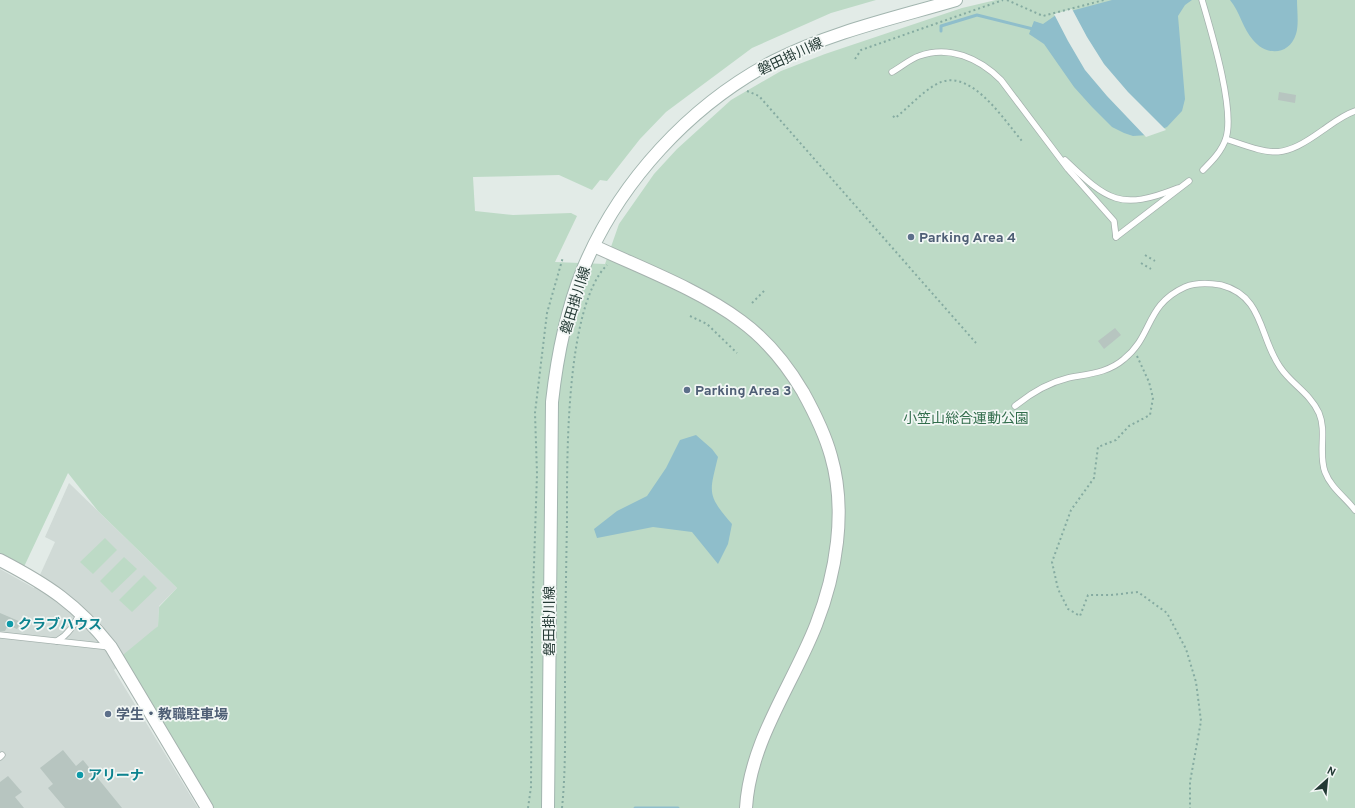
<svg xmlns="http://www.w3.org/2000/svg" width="1355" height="808" viewBox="0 0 1355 808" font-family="Overpass,'Noto Sans JP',sans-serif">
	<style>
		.built { fill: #d0dad6 }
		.green { fill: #bddac6 }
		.water { fill: #8fbecb }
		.pier { fill: #e2ebe7 }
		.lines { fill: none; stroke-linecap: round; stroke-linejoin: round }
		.stream { stroke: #8fbecb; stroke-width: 3 }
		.building { fill: #b7c5c0 }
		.service-casing { stroke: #a5b2ae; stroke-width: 7 }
		.tertiary-casing { stroke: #a5b2ae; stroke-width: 14 }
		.secondary-casing { stroke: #a2b5af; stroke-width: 14 }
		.path { stroke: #85aba1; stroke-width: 2; stroke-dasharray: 2 3; stroke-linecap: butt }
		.service { stroke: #fff; stroke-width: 5.5 }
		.tertiary { stroke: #fff; stroke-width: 12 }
		.secondary { stroke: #fff; stroke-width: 12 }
		.service-dot { fill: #5c6f8a; stroke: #f2f7f5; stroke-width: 1.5 }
		.culture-dot { fill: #0f9aa8; stroke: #f2f7f5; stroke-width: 1.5 }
		.labels { text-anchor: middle; stroke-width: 3.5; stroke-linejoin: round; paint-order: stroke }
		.street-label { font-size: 14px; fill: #243a35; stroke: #f2f7f5 }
		.service-label { font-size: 14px; font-weight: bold; fill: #4e5e75; stroke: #f2f7f5; text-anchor: start }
		.park-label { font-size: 14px; fill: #326d4c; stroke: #f2f7f5 }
		.culture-label { font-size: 14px; font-weight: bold; fill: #0d838f; stroke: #f2f7f5; text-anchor: start }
	</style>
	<rect width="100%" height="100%" fill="#e2ebe7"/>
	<polygon class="built" points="69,483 177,588 159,606 158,626 114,670 198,808 0,808 0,569 34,588 55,542 45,537"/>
	<g class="green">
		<polygon points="0,0 876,0 831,13 752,48 666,112 640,139 607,181 600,180 592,190 559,175 473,177 475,211 513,215 571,213 577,216 555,262 605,264 619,224 654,174 677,149 731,100 781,71 825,54 962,8 996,0 1355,0 1355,808 214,808 198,793 118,659 158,626 159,607 177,588 98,511 68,473 22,571 0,560"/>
		<polygon points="105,538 117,550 93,574 80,562"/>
		<polygon points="124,557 137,569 112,593 100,581"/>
		<polygon points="144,575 157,588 132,612 119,600"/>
	</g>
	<g class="water">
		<polygon points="1112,0 1192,0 1185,5 1178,16 1185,99 1182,111 1167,127 1148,135 1133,136 1124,133 1112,127 1092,107 1074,87 1044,44 1029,34 1034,21 1043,24 1056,15"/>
		<path d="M1230,0h67c0,10 2,25 -1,34 -7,22 -30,22 -43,6 -10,-11 -13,-28 -23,-40z"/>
		<path d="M696,435l16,14 6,8c-9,37 -11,38 14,67l-4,20 -10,20 -26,-32 -39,-5 -56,11 -3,-9 23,-18 30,-15 19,-28 14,-28z"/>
	</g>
	<polygon class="pier" points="1072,9 1087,37 1104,64 1128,92 1166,130 1146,137 1107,96 1085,70 1068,41 1054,14"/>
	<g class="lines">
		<g class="stream">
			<polyline points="941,31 941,26 977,15 1033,29"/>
			<polyline points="635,808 678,808"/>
		</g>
	</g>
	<g class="building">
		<polygon points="1279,92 1296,95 1295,103 1278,100"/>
		<polygon points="1115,328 1121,335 1104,349 1098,341"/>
		<polygon points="0,613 21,622 17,629 8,625 5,631 0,631"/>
		<polygon points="63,750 76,766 83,760 122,808 65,808 48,788 53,784 40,768"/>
		<polygon points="8,776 22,792 15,797 24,808 0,808 0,782"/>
	</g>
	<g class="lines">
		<g class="service-casing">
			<g id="service">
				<path d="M1202,0c9,31 33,109 24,138 -4,13 -14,23 -23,32"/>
				<path d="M892,72c9,-5 18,-13 27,-16 30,-11 60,2 82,24l67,89 46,52 2,16"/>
				<path d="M1226,139c47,16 55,21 97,-9 10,-7 20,-15 32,-19"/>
				<path d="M1065,160c43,41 55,51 113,28"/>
				<polyline points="1116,237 1189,181"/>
				<path d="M1015,406c16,-13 32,-23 53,-28 20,-4 40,-5 56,-19 29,-23 21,-54 61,-72 12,-5 24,-4 36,-2 43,11 38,52 59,82 11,17 30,26 39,46 8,19 -1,40 6,59 6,16 20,25 30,38"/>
				<polyline points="0,635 110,647"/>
				<path d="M57,641c12,-7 17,-16 23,-28"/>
				<polyline points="0,757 2,755"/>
			</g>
		</g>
		<g class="tertiary-casing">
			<g id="tertiary">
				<path d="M594,246c47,22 106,44 147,75 26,19 46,44 62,71 11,20 22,42 28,64 16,55 5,118 -15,169 -24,61 -66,116 -70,183"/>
				<path d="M0,560c48,25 77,44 111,87l96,161"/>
			</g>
		</g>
		<g class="secondary-casing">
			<path id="secondary" d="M548,808l4,-406c5,-45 14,-91 31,-133 36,-87 107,-164 191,-208 57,-29 121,-43 182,-61"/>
		</g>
		<g class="path">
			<polyline points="1007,0 1043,16 1104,0"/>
			<polyline points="855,59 861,50 1003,0"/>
			<polyline points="747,91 759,96 976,343"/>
			<path d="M893,116l2,2c13,-10 25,-24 40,-33 34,-21 68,34 87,56"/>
			<polyline points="1145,255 1155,261"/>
			<polyline points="1141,263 1151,269"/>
			<polyline points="752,303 765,290"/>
			<polyline points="690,316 707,324 737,353"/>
			<polyline points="1137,356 1149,382 1153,398 1150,415 1129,426 1116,440 1098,447 1094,478 1071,510 1052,562 1058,589 1068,609 1080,616 1088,595 1111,595 1138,592 1167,613 1186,649 1196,682 1201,721 1190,782 1190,808"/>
			<polyline points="528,808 531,787 532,624 537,474 535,413 547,313 563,257"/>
			<path d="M562,808c4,-40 3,-80 3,-121 0,-55 1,-111 2,-166 0,-60 -2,-214 40,-256"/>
		</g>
		<use href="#service" class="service"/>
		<use href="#tertiary" class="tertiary"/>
		<use href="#secondary" class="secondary"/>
	</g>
	<g class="service-dot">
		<circle cx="911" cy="237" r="4"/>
		<circle cx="687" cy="390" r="4"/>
		<circle cx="108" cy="714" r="4"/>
	</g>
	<g class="culture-dot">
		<circle cx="10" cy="624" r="4"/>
		<circle cx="80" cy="775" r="4"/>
	</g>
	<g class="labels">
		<g class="street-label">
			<text transform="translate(790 56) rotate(-25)" y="5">磐田掛川線</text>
			<text transform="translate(575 300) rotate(-73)" y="5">磐田掛川線</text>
			<text transform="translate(549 621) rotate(-90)" y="5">磐田掛川線</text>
		</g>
		<g class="service-label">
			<text x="919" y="242">Parking Area 4</text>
			<text x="695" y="395">Parking Area 3</text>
			<text x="116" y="719">学生・教職駐車場</text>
		</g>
		<g class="park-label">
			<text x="966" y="423">小笠山総合運動公園</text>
		</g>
		<g class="culture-label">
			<text x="18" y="629">クラブハウス</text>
			<text x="88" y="780">アリーナ</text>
		</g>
	</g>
	<g transform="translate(1327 780) rotate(27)" stroke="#f2f7f5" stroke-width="3" paint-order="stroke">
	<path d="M0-3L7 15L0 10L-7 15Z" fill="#243a35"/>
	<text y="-6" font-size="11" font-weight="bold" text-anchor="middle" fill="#243a35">N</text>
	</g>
</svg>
